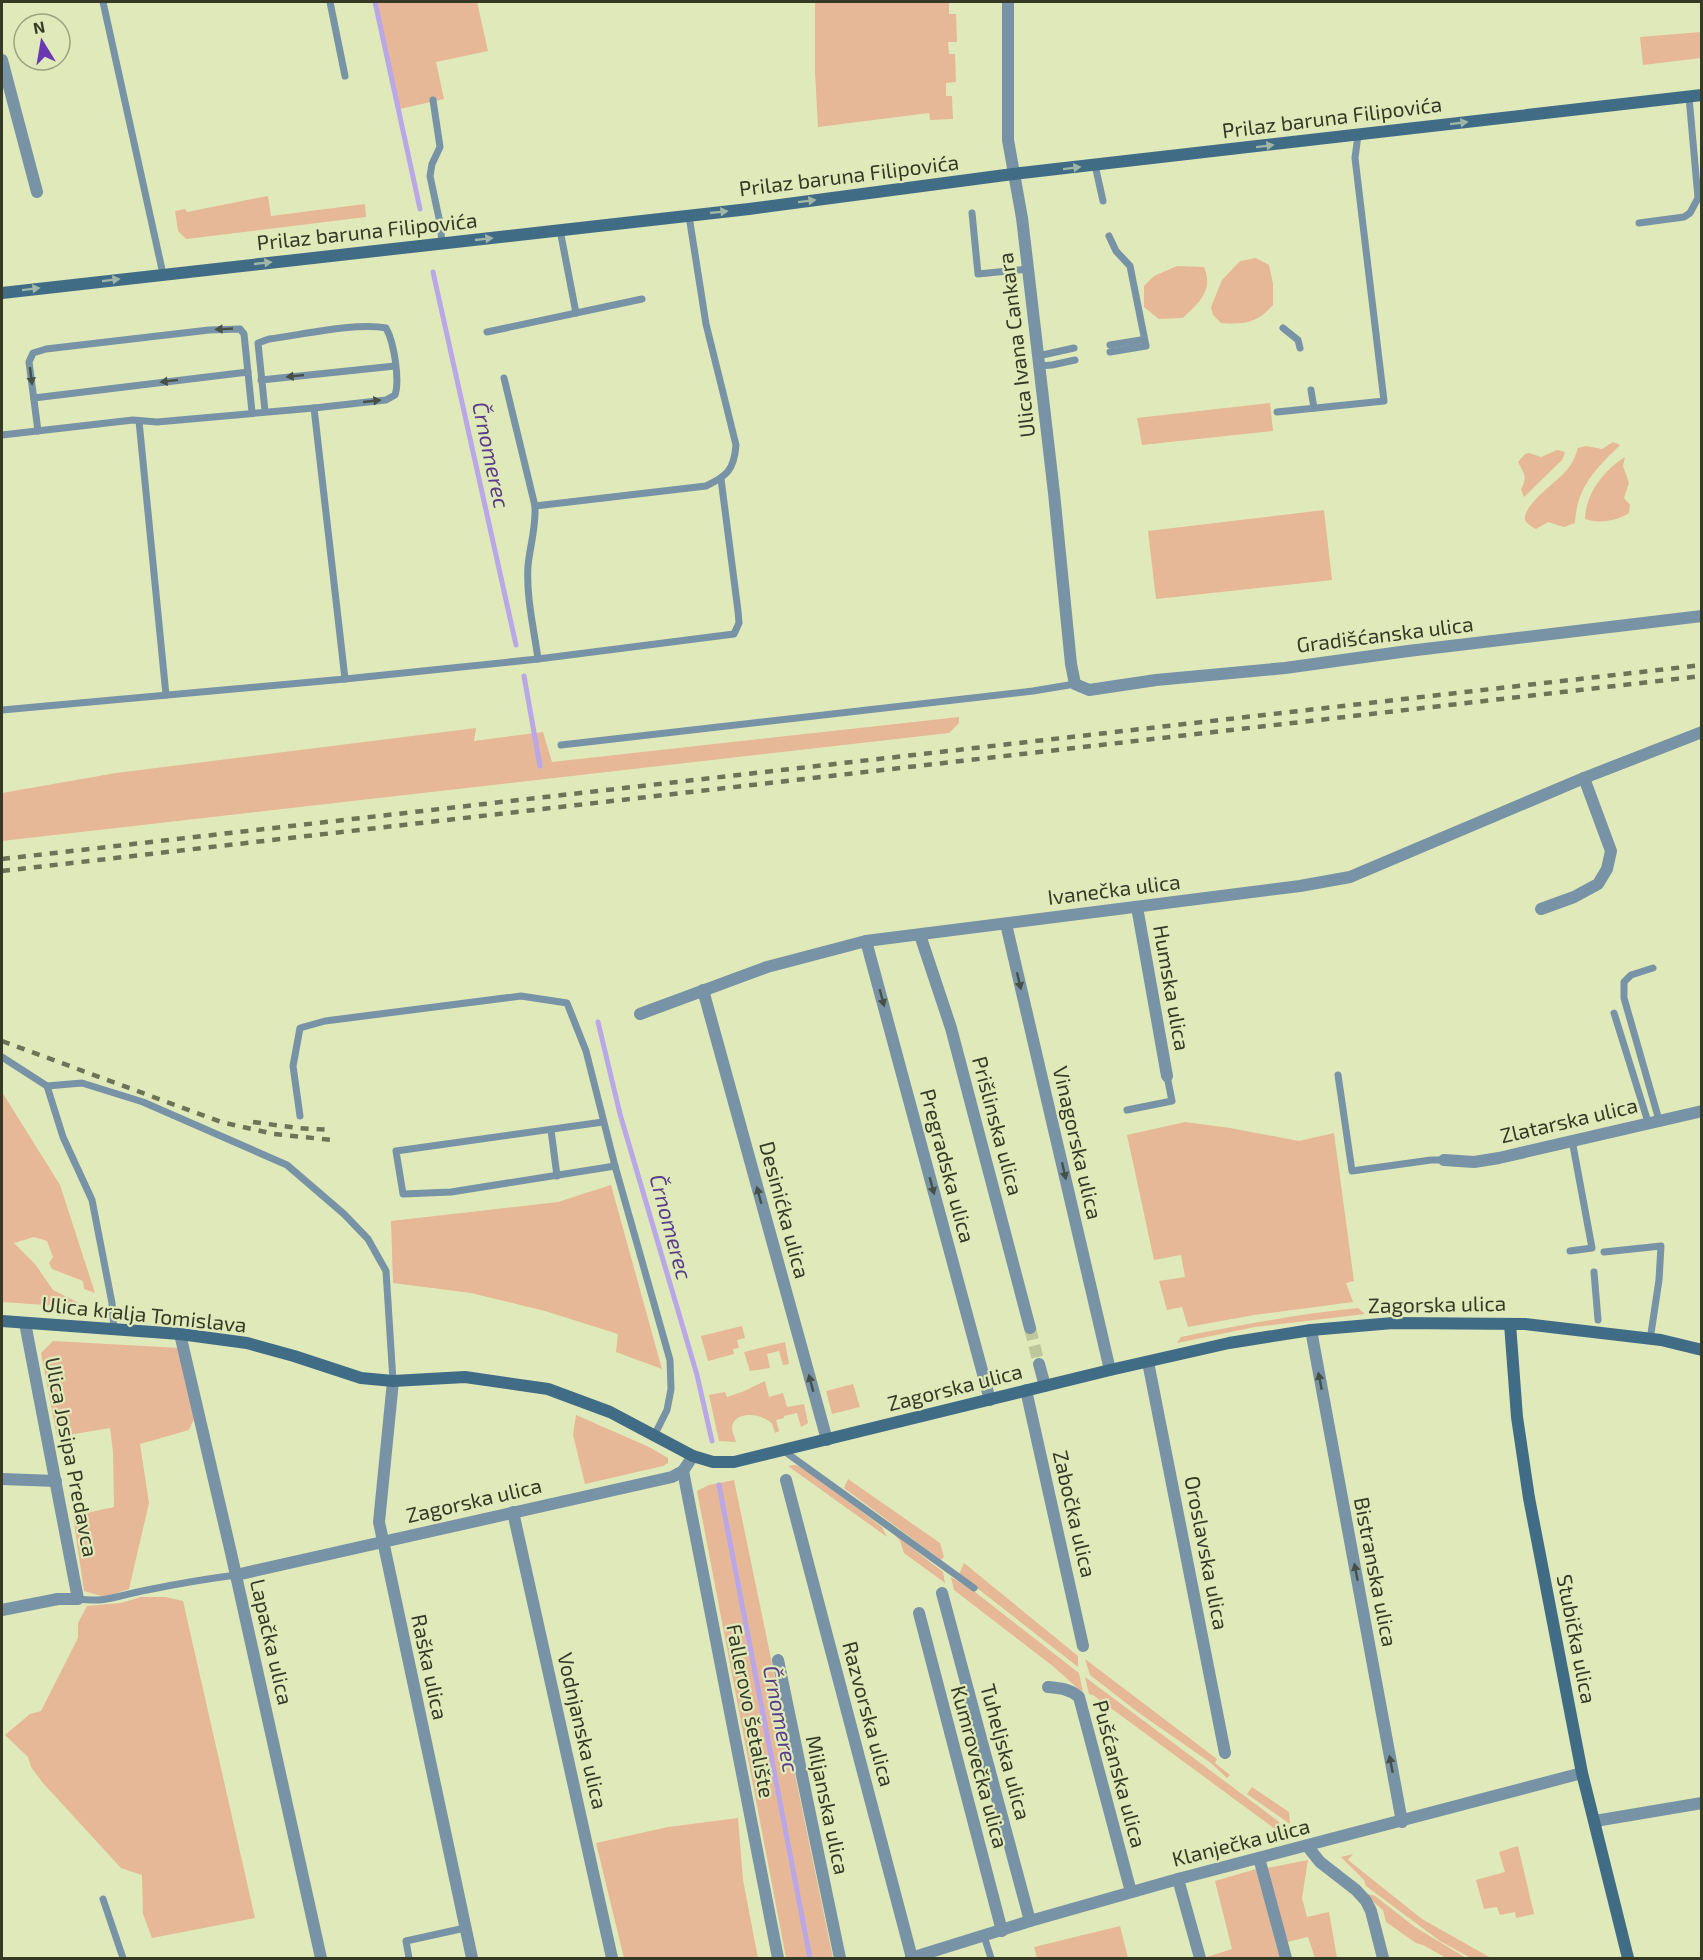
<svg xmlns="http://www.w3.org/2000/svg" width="1703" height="1960" viewBox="0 0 1703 1960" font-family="'Exo 2',sans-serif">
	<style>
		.green { fill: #e6b897 }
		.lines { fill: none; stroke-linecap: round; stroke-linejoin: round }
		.stream { stroke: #b9a7e8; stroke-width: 5 }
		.street-tunnel { stroke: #bec69c; stroke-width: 12; stroke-dasharray: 12 6; stroke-linecap: butt }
		.lane { stroke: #7793a5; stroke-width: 7 }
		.street { stroke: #7793a5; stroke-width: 12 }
		.secondary { stroke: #416c86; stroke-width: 12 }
		.rail { stroke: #6d7356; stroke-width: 4.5; stroke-dasharray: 8 8; stroke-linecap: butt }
		.oneway { fill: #a0b7a5 }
		.oneway2 { fill: #465046 }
		.labels { text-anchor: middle; stroke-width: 4.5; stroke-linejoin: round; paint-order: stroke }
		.street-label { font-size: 21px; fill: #353926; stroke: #e0e9ba }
		.water-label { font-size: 22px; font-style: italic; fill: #583d8a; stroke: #e0e9ba }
	</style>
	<rect width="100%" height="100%" fill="#e0e9ba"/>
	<g class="green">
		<polygon points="376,2 477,2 488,51 436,62 444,99 400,109"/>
		<polygon points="815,2 949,2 949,14 956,14 957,42 948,42 949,54 955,54 956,82 946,83 946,96 952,96 953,119 930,120 929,113 818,127 815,72"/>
		<polygon points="1701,32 1701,58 1643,65 1640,37"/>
		<polygon points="268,196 271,216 365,204 366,217 186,239 178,231 175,211 185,209 187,212"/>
		<path d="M1256,258l13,7 4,19v21c-16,18 -28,20 -52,18l-8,-8 -2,-8 11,-27 18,-19z"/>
		<path d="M1177,266l27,1c10,24 -5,35 -21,51l-24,1 -15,-12v-21l10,-10z"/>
		<polygon points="1270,403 1273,431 1142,445 1137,418"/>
		<path d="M1613,442l7,3c-24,24 -43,41 -45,78l-11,4 -16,-5 -12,7c-4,-2 -9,-5 -11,-9 -3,-14 31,-38 39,-47 7,-7 11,-15 14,-25l8,-2 16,3z"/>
		<path d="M1557,450l6,1 2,2 -3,7 -38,37 -3,-8c7,-12 3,-15 -3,-27l7,-8 4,-1 12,4z"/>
		<path d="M1625,457l-2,9 6,17 -5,15 6,7 -1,8c-12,8 -31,11 -44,6 1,-26 19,-49 40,-62z"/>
		<polygon points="1324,510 1332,580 1156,599 1148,531"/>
		<polygon points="959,717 959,723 949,733 2,841 2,793 116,773 476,728 474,741 543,732 552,762"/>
		<polygon points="2,1092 60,1185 95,1293 84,1289 83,1281 52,1269 49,1263 53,1257 47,1241 34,1237 14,1243 35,1264 53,1290 89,1308 2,1302"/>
		<polygon points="1185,1122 1230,1128 1299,1141 1334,1133 1354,1281 1346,1283 1353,1302 1254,1315 1188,1327 1182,1307 1167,1310 1159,1281 1185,1277 1181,1255 1154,1260 1127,1135"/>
		<polygon points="611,1185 662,1369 616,1352 618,1334 545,1311 471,1293 393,1283 391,1221 558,1202"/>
		<path d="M1358,1308l7,6 -110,13 -78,16 4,-6c59,-12 118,-23 177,-29z"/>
		<polygon points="742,1326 745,1338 737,1340 739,1348 733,1349 734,1354 708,1361 701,1336"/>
		<polygon points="53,1341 180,1348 195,1417 189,1430 140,1444 149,1503 129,1589 105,1597 84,1591 73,1516 114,1507 113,1452 110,1428 57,1437 41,1353"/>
		<polygon points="785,1342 789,1364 783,1365 779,1351 767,1354 770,1368 750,1371 744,1352"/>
		<path d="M765,1381l4,16 14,-4 4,14 17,-3 4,19 -7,4 -4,-14 -13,3v2l-8,2 3,11 -4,2c-1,-3 -2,-7 -3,-9 -9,-11 -39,-14 -40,4 0,4 3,10 4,14l-17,-1 -10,-46 16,-3 2,5 15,-5z"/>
		<polygon points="853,1384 860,1407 832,1414 826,1391"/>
		<polygon points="576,1415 649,1447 668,1458 668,1463 663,1466 585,1484 573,1435"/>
		<polygon points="795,1465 802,1467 882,1527 887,1537 788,1466"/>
		<polygon points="848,1479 940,1543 944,1557 941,1560 844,1488"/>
		<polygon points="734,1480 833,1958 786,1958 697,1491 709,1485"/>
		<polygon points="894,1534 943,1572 945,1583 904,1553 900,1541"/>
		<polygon points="964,1563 1078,1656 1078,1667 959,1574"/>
		<polygon points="951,1577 975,1592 1079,1673 1083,1693 1054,1667 954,1590"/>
		<polygon points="141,1597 165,1597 183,1601 255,1918 152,1938 143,1914 142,1875 121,1868 43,1783 31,1767 28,1757 5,1735 30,1714 41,1711 78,1638 78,1623 87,1606 121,1603"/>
		<polygon points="1085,1659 1217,1759 1215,1763 1230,1775 1227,1778 1211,1763 1139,1713 1090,1675"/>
		<polygon points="1085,1677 1278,1821 1290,1835 1286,1837 1093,1695 1089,1694"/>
		<polygon points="1252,1787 1289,1812 1290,1824 1247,1794"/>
		<polygon points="738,1818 743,1880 758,1958 624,1958 596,1843 668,1827"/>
		<polygon points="1518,1846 1534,1914 1516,1918 1515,1912 1500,1915 1497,1907 1484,1909 1476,1880 1505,1872 1499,1852"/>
		<polygon points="1353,1854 1348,1860 1422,1919 1491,1958 1471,1958 1440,1941 1366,1886 1364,1880 1341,1857"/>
		<polygon points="1308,1860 1302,1898 1307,1917 1329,1912 1337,1958 1315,1958 1308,1937 1287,1942 1267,1868"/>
		<polygon points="1256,1869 1280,1958 1207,1958 1207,1957 1232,1949 1215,1881"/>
		<polygon points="1362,1892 1375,1896 1415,1927 1466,1958 1446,1958 1423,1945 1416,1943 1386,1922 1383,1910"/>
		<polygon points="1120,1926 1128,1958 1037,1958 1034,1947"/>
	</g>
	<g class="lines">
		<g class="stream">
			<polyline points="375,2 420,209"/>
			<polyline points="433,272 516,645"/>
			<polyline points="524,676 540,766"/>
			<polyline points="598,1022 620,1114 697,1375 712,1441"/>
			<polyline points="719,1485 810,1958"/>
		</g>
		<polyline class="street-tunnel" points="1030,1328 1039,1364"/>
		<g class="lane">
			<polyline points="103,2 163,274"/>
			<polyline points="330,2 345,76"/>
			<polyline points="433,100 440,147 432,164 430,176 440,223 442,243"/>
			<polyline points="1095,165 1103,201"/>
			<polyline points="972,213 978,274 1028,269"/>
			<polyline points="1639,223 1684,217 1690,213 1698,198 1689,97"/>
			<polyline points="560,230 576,313"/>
			<polyline points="1109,236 1116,251 1130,266 1146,346 1110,352"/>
			<polyline points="1283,328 1298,340 1300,348"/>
			<polyline points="487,332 642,299"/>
			<polyline points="1110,345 1141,340"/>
			<polyline points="1038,356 1074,348"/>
			<polyline points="1039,366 1052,365 1075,360"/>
			<path d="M504,378l31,128c1,23 -5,39 -7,60 -2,31 6,63 10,93"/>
			<polyline points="261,380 395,366"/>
			<polyline points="1311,390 1314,408"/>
			<polyline points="34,398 248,372"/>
			<polyline points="314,408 345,679"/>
			<polyline points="1277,412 1384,401 1355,158 1358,135"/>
			<polyline points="139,421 166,695"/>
			<polyline points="38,431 29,362 33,353 46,349 209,330 240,329 244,334 252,412"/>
			<path d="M2,435l131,-15 24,2 157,-14 72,-8 9,-5c5,-15 -1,-53 -9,-67 -30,-6 -85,7 -117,11l-11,4 7,68"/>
			<path d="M535,506l171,-20c21,-10 28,-16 30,-41l-30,-121 -17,-108"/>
			<polyline points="2,710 345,679 538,659 734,634 739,623 738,611 721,479"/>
			<polyline points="561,745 1033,691 1075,684"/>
			<polyline points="1653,968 1631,975 1624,982 1624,998 1659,1120"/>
			<polyline points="1614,1013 1648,1122"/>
			<polyline points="2,1057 47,1086 82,1083 143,1102 287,1165 344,1214 368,1239 386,1271 393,1381"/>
			<polyline points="1338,1075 1352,1171 1431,1160 1444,1160"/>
			<polyline points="47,1086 63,1137 92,1200 112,1303 114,1329"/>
			<polyline points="1127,1110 1172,1101 1167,1076"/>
			<polyline points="300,1116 293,1066 300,1028 325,1021 521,996 567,1003 586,1051 615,1166 670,1360 671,1389 667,1410 654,1436"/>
			<polyline points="603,1122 396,1151 403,1194 451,1192 615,1166"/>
			<polyline points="551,1130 557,1176"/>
			<polyline points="1570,1251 1592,1248 1572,1140"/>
			<polyline points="1604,1252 1661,1246 1659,1280 1650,1340"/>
			<polyline points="1594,1272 1598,1320"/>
			<polyline points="784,1451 974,1588"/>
			<path d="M78,1599c30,4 41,-4 69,-9 29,-6 59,-11 89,-15"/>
			<polyline points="103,1899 123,1958"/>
			<polyline points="984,1936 991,1958"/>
			<polyline points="409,1958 406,1941 465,1928"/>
		</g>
		<g class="street">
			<polyline points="1008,2 1008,140 1022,218 1028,269 1054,493 1071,664 1075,684 1089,690 1156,680 1285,668 1408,651 1702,616"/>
			<polyline points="2,60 37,192"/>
			<polyline points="1137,907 1167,1076"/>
			<polyline points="1541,909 1574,897 1598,884 1607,869 1611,851 1584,778"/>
			<polyline points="1006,924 1110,1370"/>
			<polyline points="920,935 951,1028 1030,1328"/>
			<polyline points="866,941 990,1400"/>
			<polyline points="703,990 827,1440"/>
			<polyline points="640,1014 767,967 866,941 1300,886 1350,877 1584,778 1702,732"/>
			<polyline points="1444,1160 1474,1162 1499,1158 1702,1111"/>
			<polyline points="1311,1330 1402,1822"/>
			<polyline points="180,1334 231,1553 321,1958"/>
			<polyline points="1148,1362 1225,1753"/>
			<polyline points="1039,1364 1045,1386"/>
			<polyline points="393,1381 379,1522 472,1958"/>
			<polyline points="1026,1390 1083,1646"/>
			<polyline points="683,1471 778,1958"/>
			<polyline points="2,1479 56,1481"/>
			<polyline points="786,1480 912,1958"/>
			<polyline points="513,1512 612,1958"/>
			<polyline points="236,1575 672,1477 683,1471 693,1456"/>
			<polyline points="942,1593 1030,1921"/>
			<polyline points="2,1610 58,1599 78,1599 25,1323"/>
			<polyline points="919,1613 1002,1931"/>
			<polyline points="778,1660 840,1958"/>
			<path d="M1048,1687c12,1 22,2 31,10l52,195"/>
			<polyline points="1595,1821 1702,1803"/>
			<polyline points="1308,1847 1320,1862 1356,1890 1366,1901 1371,1911 1383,1958"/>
			<polyline points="1259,1858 1286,1958"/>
			<polyline points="1178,1879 1200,1958"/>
			<polyline points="911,1958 1030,1921 1178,1879 1582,1773"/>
		</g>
		<g class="secondary">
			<polyline points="2,293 749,209 1013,174 1702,95"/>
			<polyline points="2,1321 180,1334 247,1343 294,1356 361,1378 393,1381 465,1377 548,1389 610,1412 693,1456 713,1462 734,1462 1110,1370 1229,1343 1311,1330 1393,1323 1525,1324 1661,1340 1702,1350"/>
			<polyline points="1510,1324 1517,1417 1529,1498 1582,1773 1628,1958"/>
		</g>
		<g class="rail">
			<polyline points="2,859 1702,665"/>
			<polyline points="2,871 1702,676"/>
			<polyline points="2,1041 221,1122 274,1134 332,1140"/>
			<polyline points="253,1122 298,1128 331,1130"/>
		</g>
	</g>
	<defs><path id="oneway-solid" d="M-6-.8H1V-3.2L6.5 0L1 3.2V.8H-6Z" transform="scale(1.5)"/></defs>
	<g class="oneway">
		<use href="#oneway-solid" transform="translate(1459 123) rotate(-7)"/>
		<use href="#oneway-solid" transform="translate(1265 146) rotate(-7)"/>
		<use href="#oneway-solid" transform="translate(1072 168) rotate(-7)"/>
		<use href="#oneway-solid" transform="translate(807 201) rotate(-7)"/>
		<use href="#oneway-solid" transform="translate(719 212) rotate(-6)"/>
		<use href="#oneway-solid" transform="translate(484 239) rotate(-6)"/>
		<use href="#oneway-solid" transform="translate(263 263) rotate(-6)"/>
		<use href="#oneway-solid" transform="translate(111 280) rotate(-7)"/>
		<use href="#oneway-solid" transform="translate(31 289) rotate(-7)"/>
	</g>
	<g class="oneway2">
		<use href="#oneway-solid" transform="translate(224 329) rotate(177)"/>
		<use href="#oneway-solid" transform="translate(31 376) rotate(83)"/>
		<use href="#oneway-solid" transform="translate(295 376) rotate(174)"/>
		<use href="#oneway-solid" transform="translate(169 381) rotate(173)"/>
		<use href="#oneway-solid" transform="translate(372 401) rotate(-6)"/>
		<use href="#oneway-solid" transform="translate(1019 981) rotate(77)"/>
		<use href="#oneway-solid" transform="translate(882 998) rotate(75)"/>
		<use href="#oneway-solid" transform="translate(1064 1171) rotate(77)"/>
		<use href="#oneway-solid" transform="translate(932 1186) rotate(75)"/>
		<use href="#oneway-solid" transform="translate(759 1195) rotate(-105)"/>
		<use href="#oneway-solid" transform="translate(1320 1381) rotate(-101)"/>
		<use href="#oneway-solid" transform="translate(811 1383) rotate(-105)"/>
		<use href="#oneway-solid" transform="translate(1356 1572) rotate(-101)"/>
		<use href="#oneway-solid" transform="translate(1391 1764) rotate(-101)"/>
	</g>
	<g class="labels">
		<g class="street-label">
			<text transform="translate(1332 118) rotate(-7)" y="7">Prilaz baruna Filipovića</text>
			<text transform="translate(849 176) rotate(-7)" y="7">Prilaz baruna Filipovića</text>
			<text transform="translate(367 232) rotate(-6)" y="7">Prilaz baruna Filipovića</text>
			<text transform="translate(1017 345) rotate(-97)" y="7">Ulica Ivana Cankara</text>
			<text transform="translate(1385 635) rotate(-7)" y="7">Gradišćanska ulica</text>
			<text transform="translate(1114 890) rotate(-7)" y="7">Ivanečka ulica</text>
			<text transform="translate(1171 988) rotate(80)" y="7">Humska ulica</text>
			<text transform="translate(1569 1121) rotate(-13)" y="7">Zlatarska ulica</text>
			<text transform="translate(997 1126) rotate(75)" y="7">Prišlinska ulica</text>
			<text transform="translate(1077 1143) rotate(77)" y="7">Vinagorska ulica</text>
			<text transform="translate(947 1166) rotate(75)" y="7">Pregradska ulica</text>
			<text transform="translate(784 1210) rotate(75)" y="7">Desinićka ulica</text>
			<text transform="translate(1437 1305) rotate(-1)" y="7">Zagorska ulica</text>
			<text transform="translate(144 1315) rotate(6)" y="7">Ulica kralja Tomislava</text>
			<text transform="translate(955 1388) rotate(-14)" y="7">Zagorska ulica</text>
			<text transform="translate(71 1457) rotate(79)" y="7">Ulica Josipa Predavca</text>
			<text transform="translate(474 1501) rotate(-13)" y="7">Zagorska ulica</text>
			<text transform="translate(1074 1514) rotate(77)" y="7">Zabočka ulica</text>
			<text transform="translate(1206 1553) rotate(79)" y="7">Oroslavska ulica</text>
			<text transform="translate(1375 1572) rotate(79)" y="7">Bistranska ulica</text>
			<text transform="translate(1576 1639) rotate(79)" y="7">Stubička ulica</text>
			<text transform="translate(271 1642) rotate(77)" y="7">Lapačka ulica</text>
			<text transform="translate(429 1667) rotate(78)" y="7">Raška ulica</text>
			<text transform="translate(750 1711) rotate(79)" y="7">Fallerovo šetalište</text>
			<text transform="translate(868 1714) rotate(75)" y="7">Razvorska ulica</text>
			<text transform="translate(582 1731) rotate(77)" y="7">Vodnjanska ulica</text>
			<text transform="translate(1005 1752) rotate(75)" y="7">Tuheljska ulica</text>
			<text transform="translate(979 1767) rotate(75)" y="7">Kumrovečka ulica</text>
			<text transform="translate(1119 1774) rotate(75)" y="7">Pušćanska ulica</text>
			<text transform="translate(827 1805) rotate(78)" y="7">Miljanska ulica</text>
			<text transform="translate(1241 1843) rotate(-14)" y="7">Klanječka ulica</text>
		</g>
		<g class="water-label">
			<text transform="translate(491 455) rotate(78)" y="8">Črnomerec</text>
			<text transform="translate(671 1227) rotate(75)" y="8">Črnomerec</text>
			<text transform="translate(781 1719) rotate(79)" y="8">Črnomerec</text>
		</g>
	</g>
	<rect width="1703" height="1960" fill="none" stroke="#353926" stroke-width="6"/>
	<g transform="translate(42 42) rotate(349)"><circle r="28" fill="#e0e9ba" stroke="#9ca37f" stroke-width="1.5"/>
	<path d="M0-4.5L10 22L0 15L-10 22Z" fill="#6839b0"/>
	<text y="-9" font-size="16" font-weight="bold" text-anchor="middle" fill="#353926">N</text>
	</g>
</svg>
